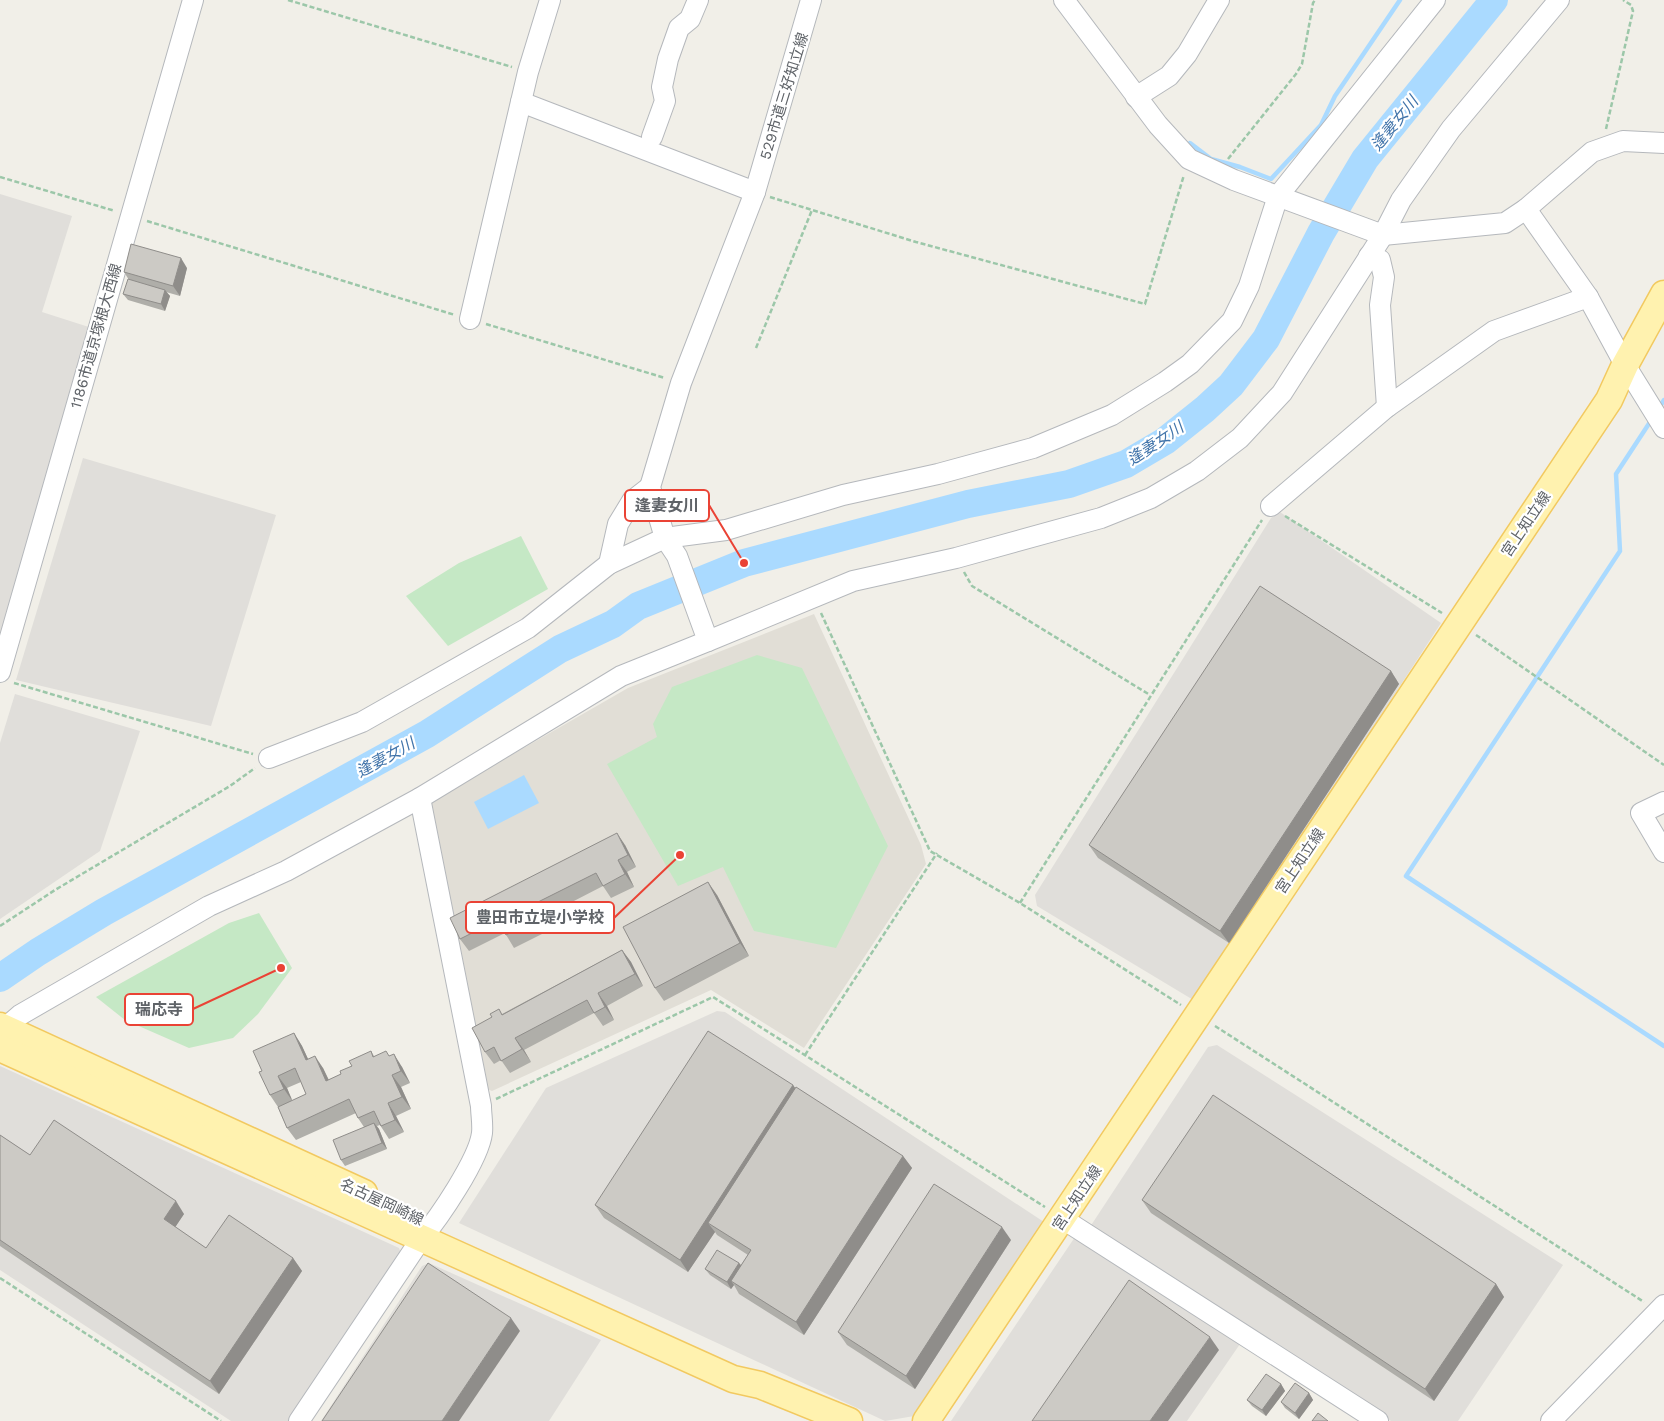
<svg xmlns="http://www.w3.org/2000/svg" width="1664" height="1421" viewBox="0 0 1664 1421" font-family="'Work Sans','Noto Sans JP',sans-serif">
	<style>
		.industrial { fill: #e0deda }
		.education { fill: #e1ded6 }
		.green { fill: #c5e8c5 }
		.water { fill: #aadaff }
		.lines { fill: none; stroke-linecap: round; stroke-linejoin: round }
		.stream { stroke: #aadaff; stroke-width: 4.5 }
		.river { stroke: #aadaff; stroke-width: 28 }
		.minor-casing { stroke: #b5b8bc; stroke-width: 22 }
		.major-casing { stroke: #f2c960; stroke-width: 29 }
		.path { stroke: #9cc7a9; stroke-width: 2.5; stroke-dasharray: 5 2.5; stroke-linecap: butt }
		.minor { stroke: #fff; stroke-width: 20 }
		.major { stroke: #fff2af; stroke-width: 26 }
		.wall { fill: #afaea9; fill-rule: evenodd }
		.shaded-wall { fill: #8f8d8a }
		.building { fill: #cccac5; stroke: #8f8d8a }
		.labels { text-anchor: middle; stroke-width: 4.5; stroke-linejoin: round; paint-order: stroke }
		.street-label { font-size: 15px; fill: #5f6368; stroke: #fff }
		.water-label { font-size: 16px; font-style: italic; fill: #4174aa; stroke: #fff }
		.leader { fill: none; stroke: #ea4335; stroke-width: 2 }
		.callout-dot { fill: #ea4335; stroke: #fff; stroke-width: 2 }
		.callout { fill: #fff; stroke: #ea4335; stroke-width: 2 }
		.callout-label { font-size: 16px; text-anchor: middle; font-weight: bold; fill: #5f6368 }
	</style>
	<rect width="100%" height="100%" fill="#f1efe8"/>
	<g class="industrial">
		<polygon points="0,194 72,216 42,312 95,329 0,652"/>
		<polygon points="83,458 276,515 211,726 16,680"/>
		<polygon points="1280,512 1441,623 1195,1001 1037,906 1035,895 1271,518"/>
		<polygon points="15,694 140,731 100,851 0,919 0,743"/>
		<polygon points="717,1011 725,1012 1047,1224 920,1415 885,1421 459,1223 546,1088"/>
		<polygon points="1217,1045 1563,1265 1458,1421 1391,1421 1088,1230 1208,1047"/>
		<polygon points="0,1066 399,1248 402,1256 295,1421 231,1421 0,1270"/>
		<polygon points="1075,1237 1240,1344 1187,1421 951,1421"/>
		<polygon points="429,1263 601,1340 549,1421 321,1421 422,1266"/>
	</g>
	<polygon class="education" points="814,614 921,845 926,864 804,1048 711,990 492,1091 483,1087 428,811 433,800 628,688"/>
	<g class="green">
		<polygon points="521,536 548,589 448,646 406,596 459,563"/>
		<polygon points="757,655 802,668 888,846 836,948 754,931 723,867 678,886 607,764 657,737 653,724 672,687"/>
		<polygon points="259,913 292,968 258,1014 233,1038 189,1048 125,1020 96,997 229,923"/>
	</g>
	<polygon class="water" points="524,775 539,803 488,829 474,802"/>
	<g class="lines">
		<g class="stream">
			<polyline points="1186,149 1190,143 1211,159 1240,167 1271,179 1321,125 1335,96 1400,0"/>
			<polyline points="1659,408 1664,400"/>
			<polyline points="1652,419 1616,474 1620,551 1406,876 1664,1046"/>
		</g>
		<polyline class="river" points="0,978 38,952 104,912 427,734 560,649 613,624 638,606 744,563 968,504 1069,484 1126,464 1165,441 1205,409 1231,385 1266,339 1321,233 1365,159 1494,0"/>
		<g class="minor-casing">
			<g id="minor">
				<polyline points="1064,0 1158,125 1189,159 1234,180 1383,235 1505,223 1526,209 1592,152 1623,141 1664,143"/>
				<polyline points="1136,97 1169,76 1187,54 1219,0"/>
				<polyline points="521,102 755,192"/>
				<polyline points="652,137 665,101 662,87 668,59 679,28 690,19 698,0"/>
				<polyline points="1526,209 1588,297 1625,365 1664,428"/>
				<polyline points="1369,256 1380,260 1384,277 1380,305 1387,407"/>
				<polyline points="470,319 528,72 550,0"/>
				<polyline points="1271,506 1387,407 1494,331 1588,297"/>
				<polyline points="609,564 618,524 632,501 650,487"/>
				<polyline points="708,641 853,581 956,558 1101,518 1151,498 1197,471 1240,438 1282,393 1383,235 1401,200 1451,129 1559,0"/>
				<polyline points="0,672 193,0"/>
				<polyline points="269,758 362,722 528,628 609,564 665,538 726,530 843,495 938,474 1033,448 1112,415 1165,382 1190,364 1232,321 1249,286 1278,196 1435,0"/>
				<polyline points="1664,802 1641,813 1664,852"/>
				<polyline points="5,1028 20,1015 209,906 286,871 420,798 621,676 708,641 677,556 665,538 650,487 681,383 755,192 811,0"/>
				<polyline points="1063,1219 1378,1421"/>
				<path d="M299,1421l122,-182c18,-21 58,-80 61,-106 1,-9 -1,-19 -1,-27l-61,-308"/>
				<polyline points="1551,1421 1664,1305"/>
			</g>
		</g>
		<g class="major-casing">
			<g id="major">
				<polyline points="0,1026 364,1193"/>
				<polyline points="0,1048 733,1379 760,1385 849,1421"/>
				<polyline points="926,1421 1609,400 1625,365 1664,294"/>
			</g>
		</g>
		<g class="path">
			<polyline points="288,0 512,67"/>
			<polyline points="1606,129 1633,11 1631,5 1623,0"/>
			<polyline points="1228,159 1296,74 1302,64 1313,3 1315,0"/>
			<polyline points="0,177 115,211"/>
			<polyline points="770,197 916,242 1145,304 1184,175"/>
			<polyline points="147,221 455,315"/>
			<polyline points="486,324 665,378"/>
			<polyline points="756,348 812,210"/>
			<polyline points="1285,516 1442,613"/>
			<polyline points="964,572 972,586 1150,695"/>
			<polyline points="821,613 930,851 1020,903 1181,1005"/>
			<polyline points="1476,635 1664,765"/>
			<polyline points="14,683 253,754"/>
			<polyline points="1020,903 1262,520"/>
			<polyline points="0,926 55,890 230,786 255,768"/>
			<polyline points="1215,1026 1644,1302"/>
			<polyline points="805,1055 937,853"/>
			<polyline points="496,1099 713,997 1045,1207"/>
			<polyline points="0,1278 221,1421"/>
		</g>
		<use href="#minor" class="minor"/>
		<use href="#major" class="major"/>
	</g>
	<g class="wall">
		<polygon points="187,268 180,296 166,292 170,296 165,311 128,300 123,294 129,280 124,272"/>
		<polygon points="1391,671 1399,684 1229,943 1098,858 1089,845"/>
		<polygon points="625,845 636,867 627,872 634,887 611,898 603,886 539,919 546,932 514,948 505,933 469,951 460,939"/>
		<polygon points="717,895 749,956 664,1001 655,988"/>
		<polygon points="622,950 631,962 643,986 607,1006 614,1020 603,1026 594,1013 524,1050 531,1062 510,1073 501,1060 494,1064 485,1052 492,1017 499,1009 502,1014"/>
		<path d="M294,1033l8,13 6,13 15,9 6,12 12,-6 30,-23 3,5h16l12,11 8,16 -9,4 10,22 -15,7 8,16 -15,7 -9,-14 -3,1 2,3 8,20 -42,17 -4,-6 23,-33 -6,-9 -2,-5 -60,27 -9,-12 -9,-21 -8,-12zM301,1082l5,12 -14,7 -5,-13z"/>
		<polygon points="793,1085 795,1088 903,1156 912,1168 804,1335 739,1294 734,1285 731,1289 710,1275 705,1269 739,1263 741,1265 748,1255 717,1235 715,1232 688,1272 604,1218 595,1205"/>
		<polygon points="0,1135 30,1155 184,1214 175,1227 206,1248 293,1258 302,1271 219,1394 0,1246"/>
		<polygon points="1142,1200 1496,1284 1504,1297 1434,1401 1151,1213"/>
		<polygon points="1011,1240 915,1389 847,1345 838,1332"/>
		<polygon points="1281,1384 1285,1391 1266,1416 1252,1406 1247,1400"/>
		<polygon points="1309,1393 1313,1400 1299,1419 1285,1408 1281,1402"/>
	</g>
	<g class="shaded-wall">
		<polygon points="181,258 187,268 180,296 173,286"/>
		<polygon points="165,290 170,296 165,311 161,304"/>
		<polygon points="1391,671 1399,684 1229,943 1220,931"/>
		<polygon points="617,833 625,845 636,867 628,855"/>
		<polygon points="618,860 627,872 634,887 625,874"/>
		<polygon points="708,882 717,895 749,956 740,943"/>
		<polygon points="530,906 539,919 546,932 537,919"/>
		<polygon points="622,950 631,962 643,986 635,974"/>
		<polygon points="598,993 607,1006 614,1020 605,1007"/>
		<polygon points="294,1033 302,1046 314,1072 306,1060"/>
		<polygon points="515,1038 524,1050 531,1062 522,1049"/>
		<polygon points="394,1054 402,1067 410,1083 401,1071"/>
		<polygon points="315,1056 323,1068 335,1094 326,1081"/>
		<polygon points="392,1075 401,1087 411,1109 402,1097"/>
		<polygon points="278,1076 287,1088 293,1102 284,1089"/>
		<polygon points="793,1085 802,1098 708,1223 715,1232 688,1272 680,1260"/>
		<polygon points="388,1103 396,1116 404,1132 395,1120"/>
		<polygon points="374,1123 379,1129 387,1149 382,1143"/>
		<polygon points="903,1156 912,1168 804,1335 796,1322"/>
		<polygon points="176,1201 184,1214 172,1232 164,1219"/>
		<polygon points="1002,1227 1011,1240 915,1389 906,1376"/>
		<polygon points="293,1258 302,1271 219,1394 210,1381"/>
		<polygon points="739,1263 744,1269 731,1281 734,1285 731,1289 727,1282"/>
		<polygon points="1496,1284 1504,1297 1434,1401 1425,1389"/>
		<polygon points="511,1318 520,1331 459,1421 442,1421"/>
		<polygon points="1210,1337 1219,1350 1168,1421 1150,1421"/>
		<polygon points="1281,1384 1285,1391 1266,1416 1262,1410"/>
		<polygon points="1309,1393 1313,1400 1299,1419 1295,1413"/>
	</g>
	<g class="building">
		<polygon points="131,244 181,258 173,286 124,272"/>
		<polygon points="128,279 165,290 161,304 123,294"/>
		<polygon points="1260,586 1391,671 1220,931 1089,845"/>
		<polygon points="617,833 628,855 618,860 625,874 603,886 596,873 530,906 537,919 506,935 498,920 460,939 450,918"/>
		<polygon points="708,882 740,943 655,988 623,927"/>
		<polygon points="622,950 635,974 598,993 605,1007 594,1013 587,1000 515,1038 522,1049 501,1061 494,1047 485,1052 472,1028 492,1017 490,1014 499,1009 502,1015"/>
		<polygon points="708,1031 793,1085 680,1260 595,1205"/>
		<polygon points="294,1033 306,1060 315,1056 326,1081 341,1074 340,1071 352,1066 349,1061 371,1051 373,1057 386,1051 389,1056 394,1054 401,1071 392,1075 402,1097 388,1103 395,1120 381,1126 374,1111 358,1118 349,1099 287,1128 278,1107 306,1094 295,1068 278,1076 284,1089 270,1095 259,1072 262,1071 253,1051"/>
		<polygon points="796,1087 903,1156 796,1322 731,1281 751,1250 708,1223"/>
		<polygon points="1213,1095 1496,1284 1425,1389 1142,1200"/>
		<polygon points="54,1120 176,1201 164,1219 206,1248 229,1215 293,1258 210,1381 0,1240 0,1135 30,1155"/>
		<polygon points="374,1123 382,1143 341,1160 333,1140"/>
		<polygon points="934,1184 1002,1227 906,1376 838,1332"/>
		<polygon points="717,1250 739,1263 727,1282 705,1269"/>
		<polygon points="428,1263 511,1318 442,1421 322,1421"/>
		<polygon points="1129,1280 1210,1337 1150,1421 1032,1421"/>
		<polygon points="1266,1374 1281,1384 1262,1410 1247,1400"/>
		<polygon points="1295,1383 1309,1393 1295,1413 1281,1402"/>
		<polygon points="1318,1413 1328,1421 1312,1421"/>
	</g>
	<g class="labels">
		<g class="street-label">
			<text transform="translate(784 96) rotate(-73)" y="5">529市道三好知立線</text>
			<text transform="translate(96 336) rotate(-74)" y="5">1186市道京塚根大西線</text>
			<text transform="translate(1526 524) rotate(-56)" y="5">宮上知立線</text>
			<text transform="translate(1300 861) rotate(-56)" y="5">宮上知立線</text>
			<text transform="translate(1077 1198) rotate(-56)" y="5">宮上知立線</text>
			<text transform="translate(382 1202) rotate(25)" y="5">名古屋岡崎線</text>
		</g>
		<g class="water-label">
			<text transform="translate(1394 123) rotate(-51)" y="6">逢妻女川</text>
			<text transform="translate(1155 443) rotate(-34)" y="6">逢妻女川</text>
			<text transform="translate(385 757) rotate(-29)" y="6">逢妻女川</text>
		</g>
	</g>
	<path class="leader" d="M744 563L709 505M680 855L614 918M281 968L193 1009"/>
	<g class="callout-dot">
		<circle cx="744" cy="563" r="5"/>
		<circle cx="680" cy="855" r="5"/>
		<circle cx="281" cy="968" r="5"/>
	</g>
	<g class="callout">
		<rect x="625" y="490" width="84" height="31" rx="5"/>
		<rect x="466" y="902" width="148" height="31" rx="5"/>
		<rect x="125" y="994" width="68" height="31" rx="5"/>
	</g>
	<g class="callout-label">
		<text x="667" y="511">逢妻女川</text>
		<text x="540" y="923">豊田市立堤小学校</text>
		<text x="159" y="1015">瑞応寺</text>
	</g>
</svg>
